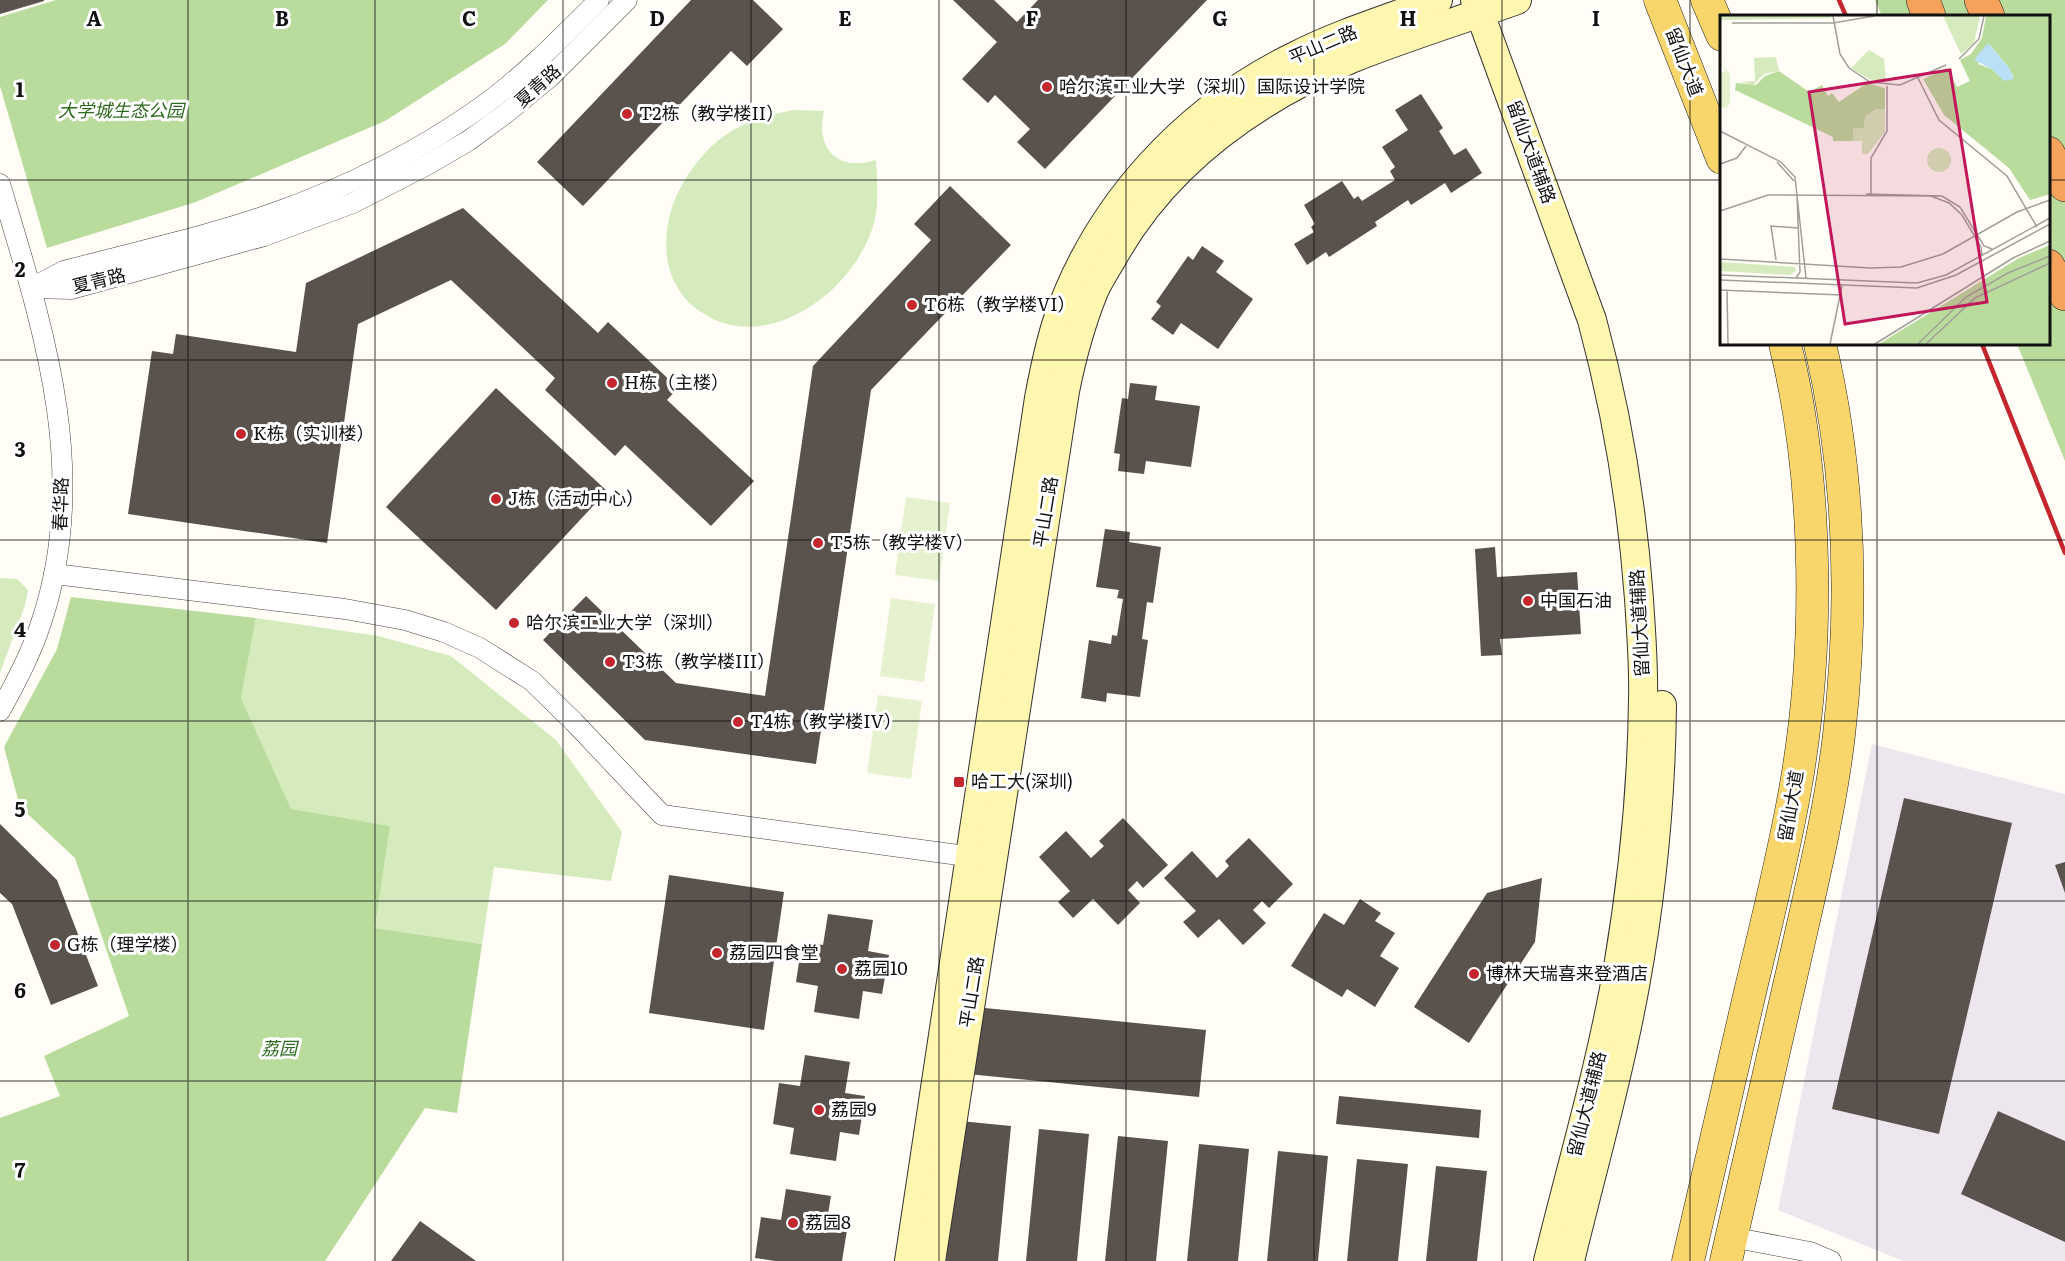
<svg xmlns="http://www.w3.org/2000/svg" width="2065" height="1261" viewBox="0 0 2065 1261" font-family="Literata,'Noto Sans SC',serif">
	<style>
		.industrial { fill: #eee6ef }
		.green { fill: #d5ebbd }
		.forest { fill: #b9dc9c }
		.pitch { fill: #e6f2cf }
		.building { fill: #5a524d }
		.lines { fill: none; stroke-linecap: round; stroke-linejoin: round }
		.street-casing { stroke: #444; stroke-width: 21 }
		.secondary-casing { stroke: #333; stroke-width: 30 }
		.primary-casing { stroke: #222; stroke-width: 33 }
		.highway-casing { stroke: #222; stroke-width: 34 }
		.street { stroke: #fff; stroke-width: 20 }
		.secondary { stroke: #fff6b0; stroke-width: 28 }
		.primary { stroke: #f9d66b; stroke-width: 32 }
		.highway { stroke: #f5a25d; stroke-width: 33 }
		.rail { stroke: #c4262e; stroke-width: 4.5 }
		.grid { fill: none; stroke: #111; stroke-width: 1.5; stroke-opacity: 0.55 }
		.poi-dot { fill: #c4262e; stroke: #fff; stroke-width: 2 }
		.labels { text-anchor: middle; stroke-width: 6; stroke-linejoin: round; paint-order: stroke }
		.street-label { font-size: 18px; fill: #111; stroke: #fff }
		.poi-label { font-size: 18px; fill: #111; stroke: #fff; text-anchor: start }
		.park-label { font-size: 18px; font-style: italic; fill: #2f6b1f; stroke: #fff }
		.inset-road { fill: none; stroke: #a09f9a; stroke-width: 1.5 }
		.view { fill: #c2185b; fill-opacity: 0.15; stroke: #c2185b; stroke-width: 3 }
		.inset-edge { fill: none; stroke: #111; stroke-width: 3 }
		.grid-label { font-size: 20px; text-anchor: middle; font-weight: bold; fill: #111; stroke: #fff; stroke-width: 6; stroke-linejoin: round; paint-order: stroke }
	</style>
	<rect width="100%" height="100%" fill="#fffdf5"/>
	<polygon class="industrial" points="1872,744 2065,794 2065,1261 1903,1261 1778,1210"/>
	<g class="green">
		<path d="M794,110l30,1c-9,38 14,61 52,49 1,19 3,39 -1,59 -16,69 -107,139 -174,93 -19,-12 -32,-34 -34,-56 -3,-23 3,-51 15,-71 28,-48 58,-65 112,-75z"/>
		<polygon points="0,578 17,579 28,590 25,605 0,673"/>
		<polygon points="256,618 378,636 451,656 556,740 622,832 611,881 494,867 482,944 375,928 390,826 291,810 241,698"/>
	</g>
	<g class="forest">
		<polygon points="56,0 548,0 505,44 385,121 196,202 47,248 0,86 0,17"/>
		<polygon points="1875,0 2065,0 2065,461 2017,344 2048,344 2048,16 1882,16"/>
		<polygon points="71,597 256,618 241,698 291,809 390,826 375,928 482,944 457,1113 425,1108 325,1261 0,1261 0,1118 60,1096 44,1056 129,1016 75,858 20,807 4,747 57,649"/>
	</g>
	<g class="pitch">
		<polygon points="906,497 950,503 939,581 895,575"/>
		<polygon points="891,598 935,604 924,682 880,676"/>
		<polygon points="878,695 922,701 911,779 867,773"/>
	</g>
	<g class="building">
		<polygon points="0,0 44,0 44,1 0,14"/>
		<polygon points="691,0 753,0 783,29 747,66 731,51 583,206 537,162"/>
		<polygon points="953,0 994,0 1017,22 1038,0 1207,0 1045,169 1017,142 1030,129 995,95 988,103 962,79 997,42"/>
		<polygon points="1421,94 1443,128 1439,131 1454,155 1466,148 1482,173 1451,193 1445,183 1411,205 1408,200 1375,222 1377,226 1329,257 1326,252 1307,265 1294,244 1314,232 1311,227 1315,224 1304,205 1342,181 1354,199 1358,196 1362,201 1395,180 1390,171 1395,167 1382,147 1408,130 1395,110"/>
		<polygon points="950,186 1011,245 871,390 816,764 645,740 543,640 586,596 676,683 765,696 813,366 931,240 914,224"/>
		<polygon points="463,208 598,333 608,322 678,388 667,400 754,481 711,526 625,445 615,456 545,390 555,378 451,280 358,324 327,543 128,514 152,351 173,354 176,334 296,352 306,283"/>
		<polygon points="1202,246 1224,261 1216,272 1253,299 1218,349 1181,323 1173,335 1151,319 1161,306 1156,302 1188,256 1193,260"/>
		<polygon points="1130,383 1157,386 1155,400 1200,406 1191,467 1146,461 1144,474 1118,471 1120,454 1114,453 1122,398 1128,399"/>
		<polygon points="496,388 607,491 496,610 386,507"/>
		<polygon points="1105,529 1130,532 1129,542 1161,547 1153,603 1147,602 1142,639 1148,640 1140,697 1107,693 1106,702 1081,698 1089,640 1111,644 1112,635 1117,636 1123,599 1117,598 1119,590 1096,587"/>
		<polygon points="1495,547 1497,577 1577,572 1581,634 1500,639 1502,655 1481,656 1475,549"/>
		<polygon points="1904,798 2012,823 1939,1134 1832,1109"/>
		<polygon points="1123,818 1168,865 1143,888 1137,881 1128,890 1140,903 1118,925 1093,899 1073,918 1058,902 1070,891 1039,857 1066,831 1091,858 1104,846 1099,841"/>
		<polygon points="0,824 57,880 98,986 51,1005 12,904 0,893"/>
		<polygon points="1249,838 1293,884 1269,908 1262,901 1253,910 1266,923 1243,945 1219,919 1198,938 1183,922 1196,911 1164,878 1192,851 1217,878 1229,866 1225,861"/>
		<polygon points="2065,862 2065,893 2055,865"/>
		<polygon points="669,875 784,892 764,1030 649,1013"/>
		<polygon points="1542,878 1535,942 1469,1043 1414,1007 1487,893"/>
		<polygon points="1360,899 1381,913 1375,921 1395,933 1380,956 1399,968 1375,1007 1347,989 1342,997 1291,966 1324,913 1344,925"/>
		<polygon points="828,914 873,920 868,951 889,955 882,994 863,991 859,1019 814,1012 818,986 796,982 802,942 823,945"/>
		<polygon points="975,1007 1206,1030 1199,1097 968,1074"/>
		<polygon points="805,1055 850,1062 845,1093 865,1096 859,1135 840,1132 836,1161 790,1154 794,1128 773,1124 779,1083 800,1086"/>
		<polygon points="1339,1096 1481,1110 1479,1138 1336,1124"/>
		<polygon points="1998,1111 2065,1141 2065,1242 1961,1194"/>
		<polygon points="960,1121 1011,1126 998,1261 946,1261"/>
		<polygon points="1039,1129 1089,1134 1077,1261 1026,1261"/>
		<polygon points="1118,1136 1168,1141 1156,1261 1105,1261"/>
		<polygon points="1199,1144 1249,1149 1238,1261 1187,1261"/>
		<polygon points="1278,1151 1328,1156 1318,1261 1267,1261"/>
		<polygon points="1357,1159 1408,1164 1398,1261 1347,1261"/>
		<polygon points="1436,1166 1487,1171 1477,1261 1426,1261"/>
		<polygon points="786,1189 831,1196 826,1227 847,1230 842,1261 775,1261 755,1258 761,1217 781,1220"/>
		<polygon points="420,1221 476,1261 391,1261"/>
	</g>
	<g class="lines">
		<g class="street-casing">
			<g id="street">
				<path d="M0,184c43,143 91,287 42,436 -10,32 -26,62 -42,91"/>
				<path d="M33,287l31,-16c70,-19 142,-34 210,-58 73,-26 144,-61 207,-106 43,-31 80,-69 118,-107"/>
				<polyline points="31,288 71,289 264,236 353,203 427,165 468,141 505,114 550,77 627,0"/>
				<polyline points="54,574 345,609 405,620 444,632 480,648 532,681 574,722 662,815 981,858"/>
				<polyline points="1731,1237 1810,1252 1831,1261"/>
			</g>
		</g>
		<g class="secondary-casing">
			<g id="secondary">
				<path d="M1475,0l117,320c25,92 40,184 47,279 2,33 5,67 4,100 -1,90 -10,179 -25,268 -17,99 -46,196 -70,294"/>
				<path d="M909,1261l130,-863c5,-26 10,-53 19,-79 40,-115 128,-210 237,-263 45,-23 95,-38 143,-56"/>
				<path d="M931,1261l134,-870c7,-35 16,-68 29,-100 5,-11 12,-22 18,-32 52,-94 141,-158 239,-200 54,-22 111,-39 166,-59"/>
				<path d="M1570,1261c22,-91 48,-182 65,-275 17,-93 26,-186 27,-281"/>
			</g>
		</g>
		<g class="primary-casing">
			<g id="primary">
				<polyline points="1660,0 1722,158"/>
				<polyline points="1707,0 1722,35"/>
				<path d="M1688,1261c21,-90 42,-180 62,-269 16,-67 33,-134 45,-202 25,-139 24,-309 -10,-446"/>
				<path d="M1726,1261c22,-99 45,-198 68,-297 17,-76 36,-152 45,-229 15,-131 11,-264 -19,-391"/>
			</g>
		</g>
		<g class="highway-casing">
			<g id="highway">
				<polyline points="1923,0 1929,16"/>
				<polyline points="1981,0 1988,16"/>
				<polyline points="2048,153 2065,185"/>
				<polyline points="2048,266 2065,294"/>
			</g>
		</g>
		<use href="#street" class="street"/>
		<use href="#secondary" class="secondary"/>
		<use href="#primary" class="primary"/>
		<use href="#highway" class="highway"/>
		<g class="rail">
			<polyline points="1839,0 1846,16"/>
			<polyline points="1982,344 2065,553"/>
		</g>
	</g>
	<path class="grid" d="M188,0v1261M375,0v1261M563,0v1261M751,0v1261M939,0v1261M1126,0v1261M1314,0v1261M1502,0v1261M1690,0v1261M1877,0v16M0,180h1722M2048,180h17M1877,344v917M0,360h2065M0,540h2065M0,721h2065M0,901h2065M0,1081h2065"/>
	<g class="poi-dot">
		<circle cx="1047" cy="87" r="6"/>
		<circle cx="627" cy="114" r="6"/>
		<circle cx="912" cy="305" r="6"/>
		<circle cx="612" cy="383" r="6"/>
		<circle cx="241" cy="434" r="6"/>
		<circle cx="496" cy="499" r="6"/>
		<circle cx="818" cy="543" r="6"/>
		<circle cx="1528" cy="601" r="6"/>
		<circle cx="514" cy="623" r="6"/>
		<circle cx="610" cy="662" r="6"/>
		<circle cx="738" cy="722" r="6"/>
		<rect x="953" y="776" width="12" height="12" rx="3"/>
		<circle cx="55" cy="945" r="6"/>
		<circle cx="717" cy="953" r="6"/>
		<circle cx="842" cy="969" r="6"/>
		<circle cx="1474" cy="974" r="6"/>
		<circle cx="819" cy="1110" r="6"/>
		<circle cx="793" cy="1223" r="6"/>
	</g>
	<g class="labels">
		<g class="street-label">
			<text transform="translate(1323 45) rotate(-23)" y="6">平山二路</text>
			<text transform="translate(1684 62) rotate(69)" y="6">留仙大道</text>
			<text transform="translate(538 86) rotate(-42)" y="6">夏青路</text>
			<text transform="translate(1531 152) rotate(70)" y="6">留仙大道辅路</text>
			<text transform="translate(99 281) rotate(-14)" y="6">夏青路</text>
			<text transform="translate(61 504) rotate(-88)" y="6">春华路</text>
			<text transform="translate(1046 512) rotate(-81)" y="6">平山二路</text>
			<text transform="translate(1640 623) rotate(-93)" y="6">留仙大道辅路</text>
			<text transform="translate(1791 806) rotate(-80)" y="6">留仙大道</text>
			<text transform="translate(972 992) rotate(-81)" y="6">平山二路</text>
			<text transform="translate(1587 1104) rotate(-76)" y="6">留仙大道辅路</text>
		</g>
		<g class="poi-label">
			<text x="1059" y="93">哈尔滨工业大学（深圳）国际设计学院</text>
			<text x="639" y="120">T2栋（教学楼II）</text>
			<text x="924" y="311">T6栋（教学楼VI）</text>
			<text x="624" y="389">H栋（主楼）</text>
			<text x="253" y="440">K栋（实训楼）</text>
			<text x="508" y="505">J栋（活动中心）</text>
			<text x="830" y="549">T5栋（教学楼V）</text>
			<text x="1540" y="607">中国石油</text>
			<text x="526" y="629">哈尔滨工业大学（深圳）</text>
			<text x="622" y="668">T3栋（教学楼III）</text>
			<text x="750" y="728">T4栋（教学楼IV）</text>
			<text x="971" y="788">哈工大(深圳)</text>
			<text x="67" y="951">G栋（理学楼）</text>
			<text x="729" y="959">荔园四食堂</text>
			<text x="854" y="975">荔园10</text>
			<text x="1486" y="980">博林天瑞喜来登酒店</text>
			<text x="831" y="1116">荔园9</text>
			<text x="805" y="1229">荔园8</text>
		</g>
		<g class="park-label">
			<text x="121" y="117">大学城生态公园</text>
			<text x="279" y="1055">荔园</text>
		</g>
	</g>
	<g transform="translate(1720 15)">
		<rect width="330" height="330" fill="#fffdf5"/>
		<path d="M0,1h111v2l-111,2zM223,1h37l-6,27 -13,11zM149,35l15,9 2,23 -17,-3 -18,-11zM56,42l3,14 -15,3 -11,11 -13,-3 15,-1 -1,-23zM156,94h9v23l-17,22h-6v-13h-9v-13h11l1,-11zM207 145a12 12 0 1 1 24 0a12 12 0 1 1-24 0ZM0,247l75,5 1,4 -6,4 -70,-4z" fill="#d5ebbd"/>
		<path d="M266,1h64v178l-20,6 -21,-32 -65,-53 -21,-36 24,-11 10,19 13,-6 -10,-21 11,-6 11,-16zM270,30l19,23 4,8 -13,1 -8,-8 -14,-5zM59,56l30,21 13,-7 6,11 4,-3 7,9 28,-19 18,5v21h-9l-11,8 -1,11h-11v13h-20v-4l-98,-47 1,-7 20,2 9,-9zM330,230v99h-171l140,-86z" fill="#b9dc9c" fill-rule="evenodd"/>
		<path d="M0,47l10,12v29l-10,15 6,-10 -6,-1v-35h6z" fill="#e6f2cf"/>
		<path d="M268,28l21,25 5,11 -10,2 -12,-12 -18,-9z" fill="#b9e0f7"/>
		<path class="inset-road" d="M113,1l7,38 9,14 21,14 30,3 46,-20M12,8h101l41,-7M239,44l20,-20 5,-23M198,63l21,42 68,56 30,51M0,116l61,31 14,15 11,101M57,147l17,19M0,149l17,-6 9,-12M146,179l76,2 18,11 24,39 8,3M151,181v-38l16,-27v-45M0,196l48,-16 163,1 18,7 13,12 19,32 1,8M0,244l150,9 31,-1 42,-13 74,-42 33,-12M56,245l-5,-34 27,2M0,260l197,8 29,-8 104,-57M76,263l4,-6 -3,-75M0,265l197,8 39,-13 94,-51M0,275l122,5M7,275l1,54M110,329l12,-58M155,329l138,-86 37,-17M198,329l48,-47 42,-24 42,-17M206,329l49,-46 75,-35"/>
		<path class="view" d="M230,55l37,232 -142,22 -36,-232z"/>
		<rect width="330" height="330" class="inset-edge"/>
	</g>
	<g class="grid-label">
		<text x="94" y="26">A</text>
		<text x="282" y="26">B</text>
		<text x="469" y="26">C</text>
		<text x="657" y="26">D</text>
		<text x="845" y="26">E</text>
		<text x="1032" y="26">F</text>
		<text x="1220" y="26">G</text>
		<text x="1408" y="26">H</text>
		<text x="1596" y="26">I</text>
		<text x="20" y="97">1</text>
		<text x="20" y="277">2</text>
		<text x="20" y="457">3</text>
		<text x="20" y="637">4</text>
		<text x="20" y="817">5</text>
		<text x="20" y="998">6</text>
		<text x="20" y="1178">7</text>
	</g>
</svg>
